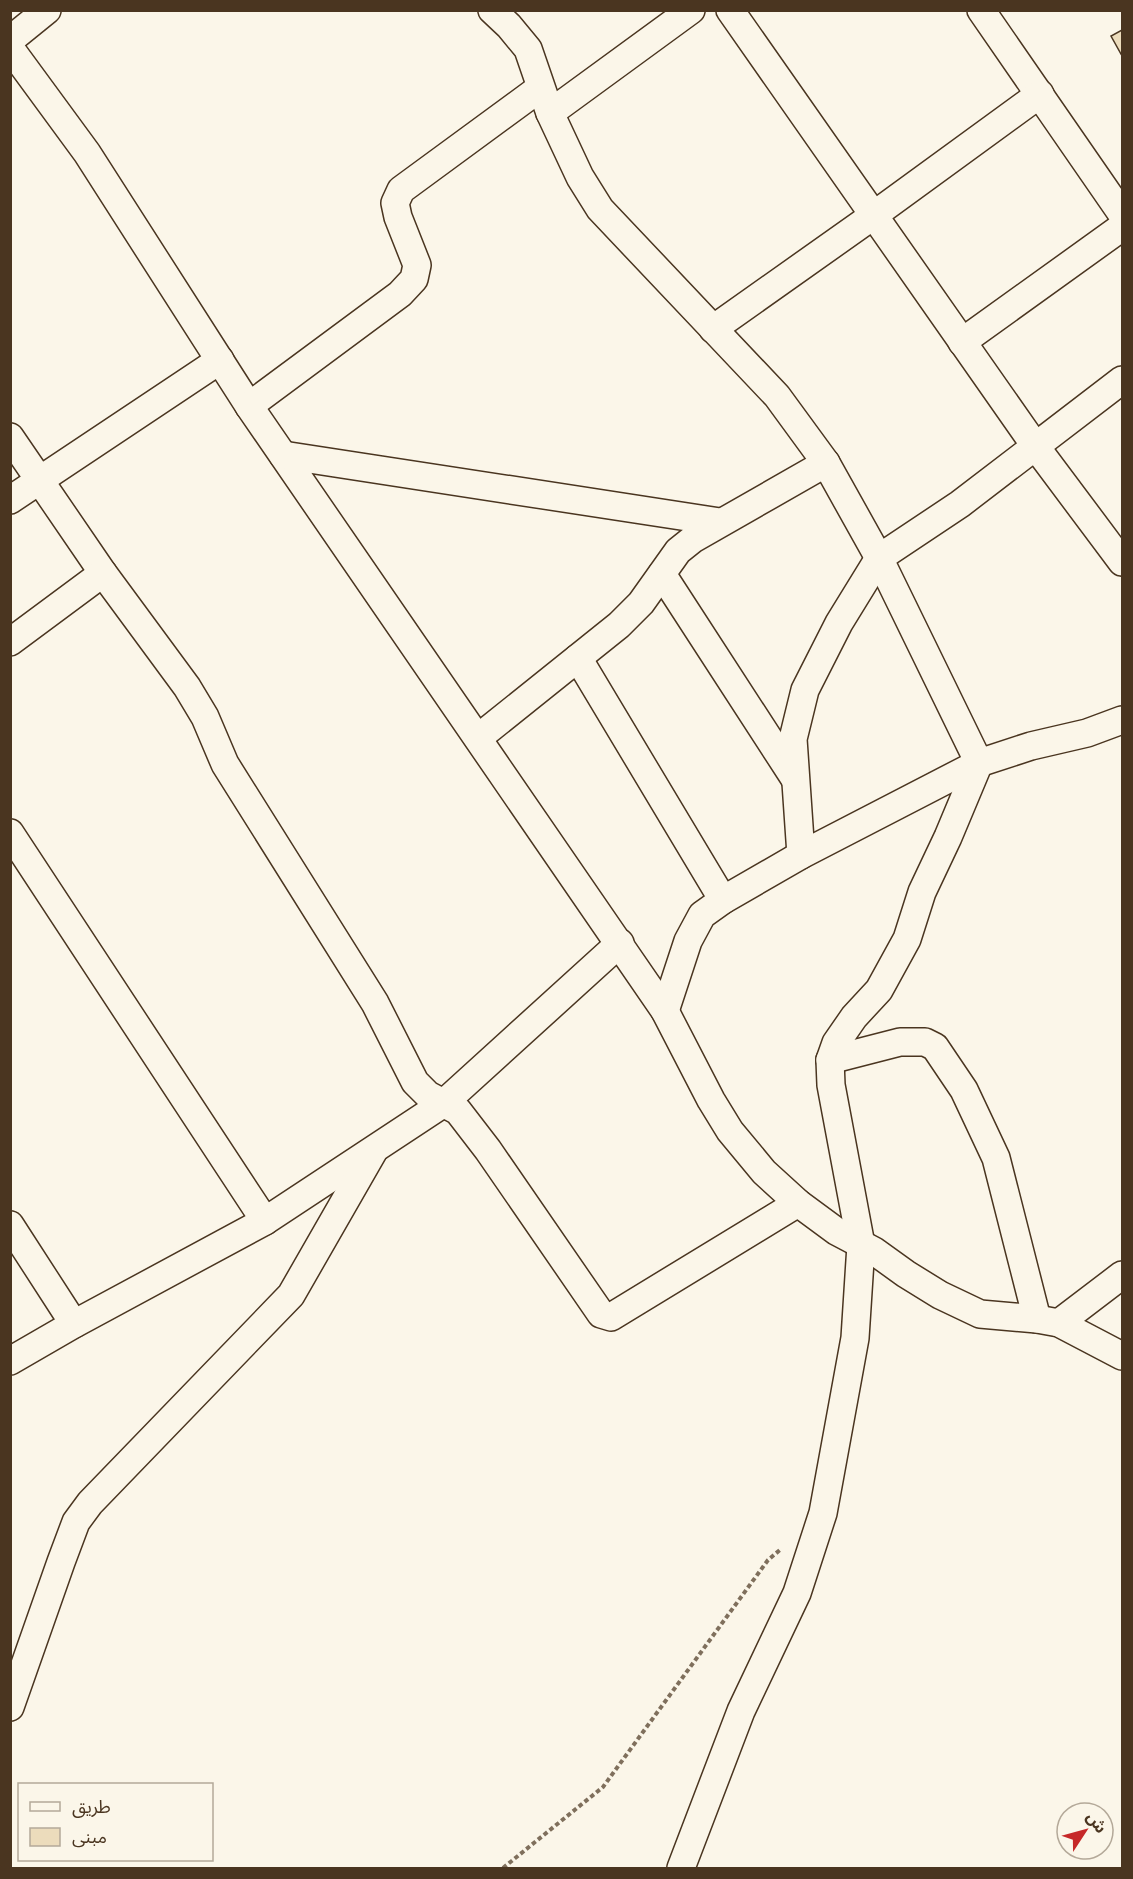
<svg xmlns="http://www.w3.org/2000/svg" width="1133" height="1879" viewBox="0 0 1133 1879" font-family="'PT Sans Narrow','Noto Sans Arabic',sans-serif">
	<style>
		.building { fill: #ecdcbc; stroke: #4a3520; stroke-width: 1.5 }
		.lines { fill: none; stroke-linecap: round; stroke-linejoin: round }
		.minor-casing { stroke: #4a3520; stroke-width: 30 }
		.path { stroke: #7f6f5c; stroke-width: 4; stroke-dasharray: 4.5 3; stroke-linecap: butt }
		.minor { stroke: #fbf6e9; stroke-width: 27 }
	</style>
	<rect width="100%" height="100%" fill="#fbf6e9"/>
	<polygon class="building" points="1122,30 1122,53 1121,54 1111,36"/>
	<g class="lines">
		<g class="minor-casing">
			<g id="minor">
				<polyline points="492,10 509,26 528,49 550,113 580,177 600,209 777,396 826,463 879,558 979,763 948,837 922,892 907,939 879,990 854,1017 836,1043 830,1060 831,1085 861,1245 855,1338 823,1513 797,1593 741,1711 681,1868"/>
				<polyline points="730,10 1036,447 1122,562"/>
				<polyline points="981,10 1122,214"/>
				<polyline points="10,40 47,10"/>
				<polyline points="10,48 87,153 249,406 665,1011 711,1100 730,1131 764,1172 798,1203 836,1231 874,1251 906,1274 940,1295 980,1314 1037,1319 1059,1323 1122,1356"/>
				<polyline points="550,113 691,10"/>
				<polyline points="713,329 874,215 1040,94"/>
				<polyline points="962,342 1122,227"/>
				<polyline points="249,406 400,294 414,279 417,265 398,217 395,203 401,190 540,88"/>
				<polyline points="10,437 103,573 187,687 205,717 225,764 375,1003 415,1082 428,1095 458,1111 488,1150 601,1314 611,1317 798,1203"/>
				<polyline points="283,455 720,522"/>
				<polyline points="10,500 220,360"/>
				<polyline points="662,574 795,779"/>
				<polyline points="10,642 103,573"/>
				<polyline points="578,658 723,900"/>
				<polyline points="478,738 619,625 641,603 678,551 693,539 826,463"/>
				<polyline points="10,833 265,1221"/>
				<polyline points="801,855 793,739 805,690 839,623 879,558 960,504 1122,380"/>
				<polyline points="665,1011 688,941 702,915 723,900 801,855 979,763 1031,746 1087,733 1122,720"/>
				<polyline points="830,1060 900,1042 925,1042 935,1047 964,1090 996,1158 1037,1319"/>
				<polyline points="10,1225 74,1324"/>
				<polyline points="1059,1323 1122,1275"/>
				<polyline points="10,1361 74,1324 265,1221 444,1103 620,943"/>
				<polyline points="10,1707 61,1562 76,1522 90,1503 291,1295 373,1152"/>
			</g>
		</g>
		<polyline class="path" points="503,1868 603,1787 768,1560 781,1549"/>
		<use href="#minor" class="minor"/>
	</g>
	<rect width="1133" height="1879" fill="none" stroke="#4a3520" stroke-width="24"/>
	<rect x="18" y="1783" width="195" height="78" fill="#fbf6e9" stroke="#b4a999" stroke-width="1.5"/>
	<rect x="30" y="1802" width="30" height="9" fill="#fbf6e9" stroke="#b4a999" stroke-width="1.5"/>
	<text x="72" y="1813" font-size="18" fill="#4a3520">طريق</text>
	<rect x="30" y="1828" width="30" height="18" fill="#ecdcbc" stroke="#b4a999" stroke-width="1.5"/>
	<text x="72" y="1843" font-size="18" fill="#4a3520">مبنى</text>
	<g transform="translate(1085 1831) rotate(54)"><circle r="28" fill="#fbf6e9" stroke="#b4a999" stroke-width="1.5"/>
	<path d="M0-4.5L10 22L0 15L-10 22Z" fill="#c62828"/>
	<text y="-9" font-size="16" font-weight="bold" text-anchor="middle" fill="#4a3520">ش</text>
	</g>
</svg>
